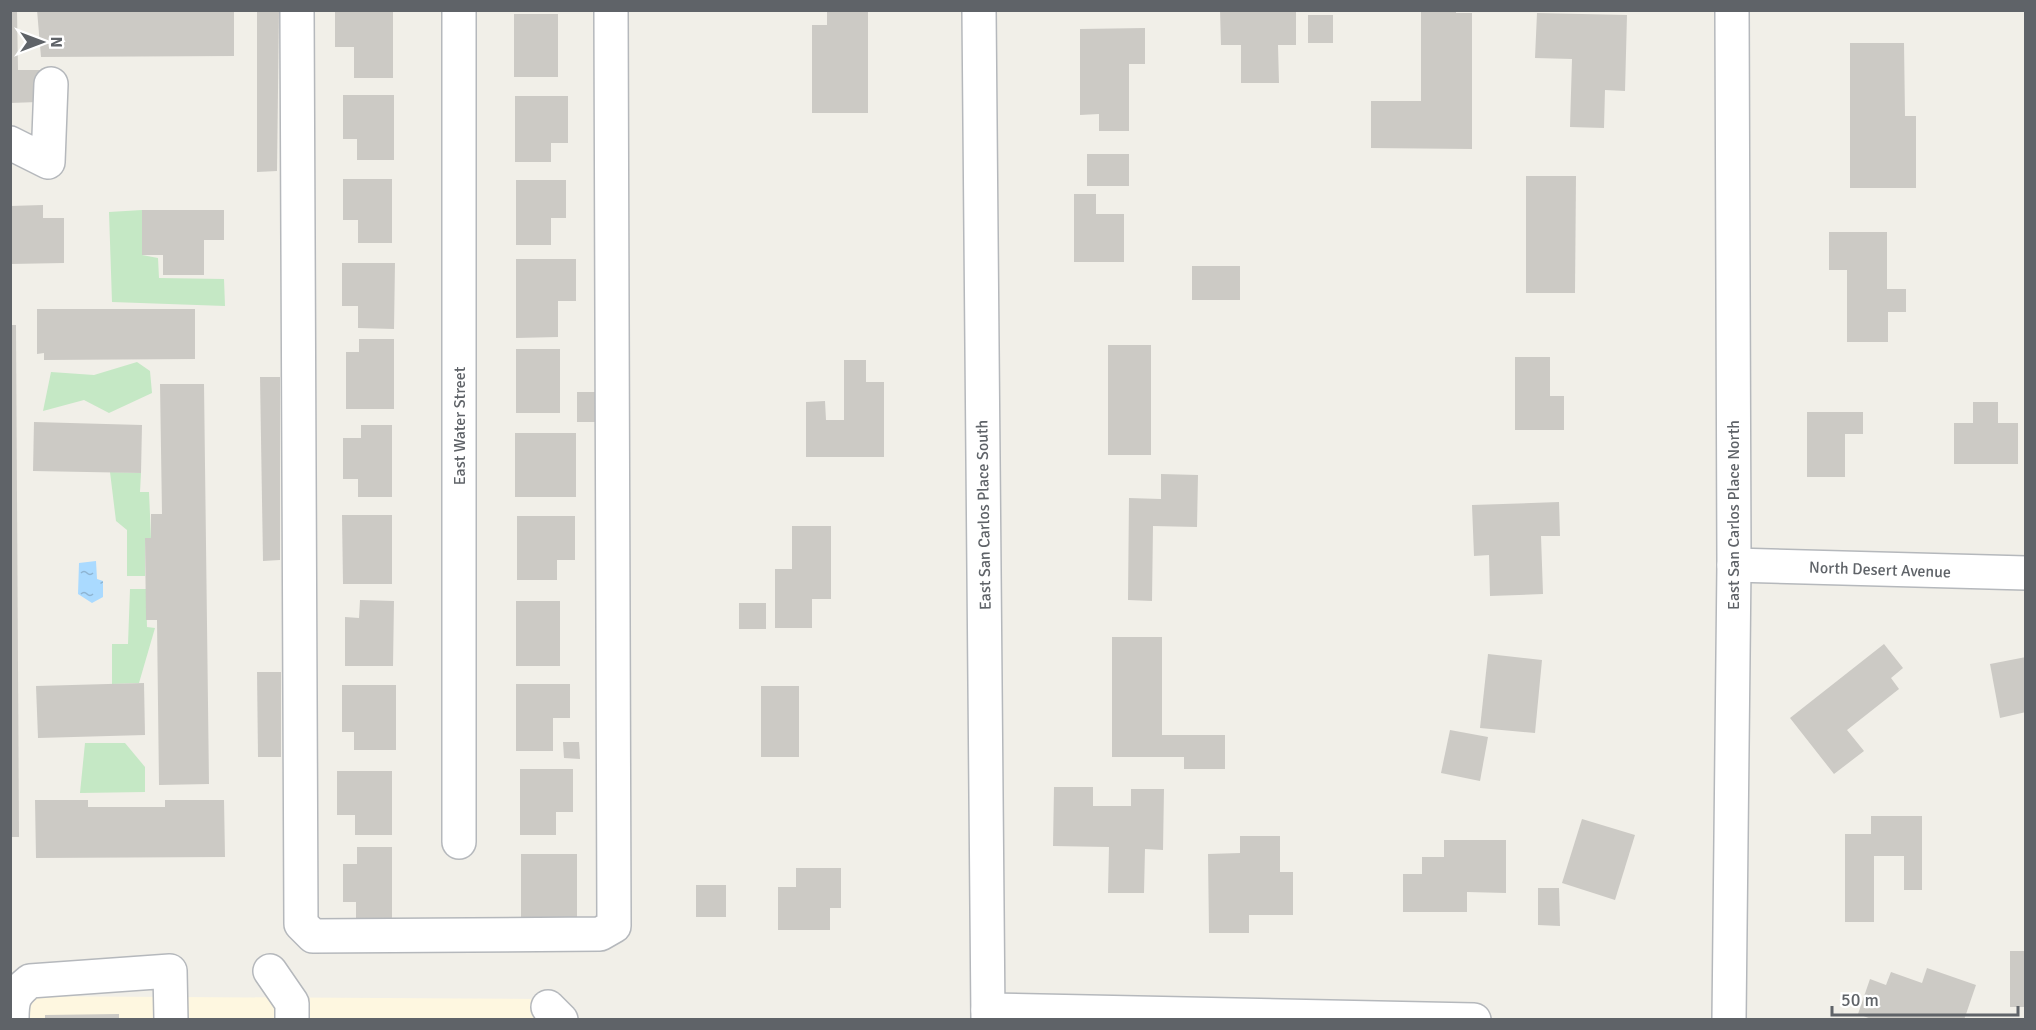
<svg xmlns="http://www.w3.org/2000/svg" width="2036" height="1030" viewBox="0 0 2036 1030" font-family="Signika,sans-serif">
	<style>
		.commercial { fill: #fef7e0 }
		.grass { fill: #c5e8c5 }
		.water { fill: url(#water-ripples) }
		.building { fill: #cccac5 }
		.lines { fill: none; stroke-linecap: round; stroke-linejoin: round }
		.minor-casing { stroke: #b5b8bc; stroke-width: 36 }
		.minor { stroke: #fff; stroke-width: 33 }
		.labels { text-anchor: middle; stroke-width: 4.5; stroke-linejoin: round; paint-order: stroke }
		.street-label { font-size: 16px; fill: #5f6368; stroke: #fff }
	</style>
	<defs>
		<pattern id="water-ripples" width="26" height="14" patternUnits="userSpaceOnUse" patternTransform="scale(1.5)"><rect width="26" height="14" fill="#aadaff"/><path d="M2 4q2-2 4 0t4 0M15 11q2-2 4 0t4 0" fill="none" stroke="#8eb4d2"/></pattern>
	</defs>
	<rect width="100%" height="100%" fill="#f1efe8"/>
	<polygon class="commercial" points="11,996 543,999 557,1020 11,1020"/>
	<g class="grass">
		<polygon points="142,210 142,255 158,258 159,278 224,279 225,306 112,302 109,212"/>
		<polygon points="137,362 150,371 152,393 109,413 84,400 43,411 51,372 94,375"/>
		<polygon points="110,472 141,473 140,492 149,492 151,538 145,538 145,576 127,576 127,530 116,521"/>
		<polygon points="130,589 146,589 147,627 155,628 139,683 112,684 112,644 128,644"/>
		<polygon points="85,743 125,743 145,767 145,792 80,793"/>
	</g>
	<polygon class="water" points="96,561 97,579 103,581 103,597 92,603 78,594 79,563"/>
	<g class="building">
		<polygon points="10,10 17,10 18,70 41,70 41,95 38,102 10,103"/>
		<polygon points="37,10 234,10 234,56 41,57"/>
		<polygon points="335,10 393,10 393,78 354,78 354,47 335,47"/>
		<polygon points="827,10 868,10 868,113 812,113 812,25 827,25"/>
		<polygon points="1220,10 1296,10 1296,45 1278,45 1279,83 1241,83 1241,45 1221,45"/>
		<polygon points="1421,10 1456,10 1456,13 1472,13 1472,149 1371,148 1371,101 1421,101"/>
		<polygon points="257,11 279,11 277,171 257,172"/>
		<polygon points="1537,13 1627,15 1625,91 1605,90 1604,128 1570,127 1572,59 1535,58"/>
		<rect x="514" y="14" width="44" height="63"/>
		<rect x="1308" y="15" width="25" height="28"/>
		<polygon points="1145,28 1145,64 1129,64 1129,131 1099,131 1099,114 1080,115 1080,29"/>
		<polygon points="1850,43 1904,43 1905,116 1916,116 1916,188 1850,188"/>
		<polygon points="343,95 394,95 394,160 357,160 357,139 343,139"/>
		<polygon points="515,96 568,96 568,143 551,143 551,162 515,162"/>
		<rect x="1087" y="154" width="42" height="32"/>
		<polygon points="1526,176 1576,176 1575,293 1526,293"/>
		<polygon points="343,179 392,179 392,243 358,243 358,220 343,220"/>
		<polygon points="516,180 566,180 566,218 551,218 551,245 516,245"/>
		<polygon points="1074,194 1096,194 1096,214 1124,214 1124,262 1074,262"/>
		<polygon points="43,205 43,218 64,218 64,263 10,264 10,206"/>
		<polygon points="142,210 224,210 224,240 204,240 204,275 163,275 163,255 142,255"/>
		<polygon points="1829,232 1887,232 1887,289 1906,289 1906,312 1888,312 1888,342 1847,342 1847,270 1829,270"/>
		<polygon points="516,259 576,259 576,301 558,301 558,337 516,338"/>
		<polygon points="342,263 395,263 394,329 358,328 358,306 342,306"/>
		<rect x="1192" y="266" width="48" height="34"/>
		<polygon points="37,309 195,309 195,359 44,360 44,353 37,354"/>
		<polygon points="10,325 16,325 19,837 10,837"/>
		<polygon points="359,339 394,339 394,409 346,409 346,352 359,352"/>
		<rect x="1108" y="345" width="43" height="110"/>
		<rect x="516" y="349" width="44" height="64"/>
		<polygon points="1515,357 1550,357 1550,396 1564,396 1564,430 1515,430"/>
		<polygon points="844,360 866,360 866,382 884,382 884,457 806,457 806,402 825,401 826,420 844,420"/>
		<polygon points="260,377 280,377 280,560 263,561"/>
		<polygon points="160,384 204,384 209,784 159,785 157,620 146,620 145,538 151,538 151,514 162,514"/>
		<rect x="577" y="392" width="29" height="30"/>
		<polygon points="1973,402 1998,402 1998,423 2018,423 2018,464 1954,464 1954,423 1973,423"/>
		<polygon points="1807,412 1863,412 1863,434 1845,434 1845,477 1807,477"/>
		<polygon points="34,422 142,425 141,473 33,471"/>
		<polygon points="361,425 392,425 392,497 358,497 358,479 343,479 343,438 361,438"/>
		<rect x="515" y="433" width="61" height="64"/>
		<polygon points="1161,474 1198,475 1197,527 1153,526 1152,601 1128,600 1129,498 1161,499"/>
		<polygon points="1559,502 1560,536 1541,536 1543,594 1490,596 1489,555 1474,556 1472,505"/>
		<polygon points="342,515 392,515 392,584 343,584"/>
		<polygon points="517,516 575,516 575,560 557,560 557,580 517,580"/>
		<polygon points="792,526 831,526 831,599 812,599 812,628 775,628 775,569 792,569"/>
		<polygon points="360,600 394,601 393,666 345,666 345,617 359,618"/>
		<rect x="516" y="601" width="44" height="65"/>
		<rect x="739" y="603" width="27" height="26"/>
		<polygon points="1112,637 1162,637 1162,735 1225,735 1225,769 1184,769 1184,757 1112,757"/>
		<polygon points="1884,644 1903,668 1891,678 1899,689 1847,730 1864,751 1834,774 1790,718"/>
		<polygon points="1488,654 1542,660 1535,733 1480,728"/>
		<polygon points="2026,657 2026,712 2000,718 1990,664"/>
		<polygon points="257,672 281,672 281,757 258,757"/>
		<polygon points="144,683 145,735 38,738 36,686"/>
		<polygon points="516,684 570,684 570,718 553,718 553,751 516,751"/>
		<polygon points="342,685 396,685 396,750 354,750 354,732 342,732"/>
		<rect x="761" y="686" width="38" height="71"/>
		<polygon points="1450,730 1488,737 1480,781 1441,773"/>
		<polygon points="563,742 579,742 580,759 564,758"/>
		<polygon points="520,769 573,769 573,812 556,812 556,835 520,835"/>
		<polygon points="337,771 392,771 392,835 355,835 355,815 337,815"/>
		<polygon points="1054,787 1093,787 1093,806 1131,806 1131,789 1164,789 1163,850 1145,849 1144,893 1108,893 1109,847 1053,846"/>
		<polygon points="35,800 88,800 88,807 165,807 165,800 224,800 225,857 36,858"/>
		<polygon points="1871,816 1922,816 1922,890 1904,890 1904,856 1874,856 1874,922 1845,922 1845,834 1871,834"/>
		<polygon points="1582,819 1635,835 1615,900 1562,883"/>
		<polygon points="1240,836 1280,836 1280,872 1293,872 1293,915 1249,915 1249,933 1209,933 1208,854 1240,853"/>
		<polygon points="1444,840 1506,840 1506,893 1467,892 1467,912 1403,912 1403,874 1422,874 1422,857 1444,857"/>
		<polygon points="357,847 392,847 392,920 356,920 356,902 343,902 343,864 357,864"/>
		<rect x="521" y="854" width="56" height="69"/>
		<polygon points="796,868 841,868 841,908 830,908 830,930 778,930 778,887 796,887"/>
		<rect x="696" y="885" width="30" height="32"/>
		<polygon points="1538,888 1559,888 1560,926 1538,925"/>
		<rect x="2010" y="951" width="16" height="56"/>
		<polygon points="1927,968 1976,985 1964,1020 1874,1020 1858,1014 1870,979 1886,985 1891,972 1922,983"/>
		<polygon points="119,1014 119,1020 45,1020 45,1015"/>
	</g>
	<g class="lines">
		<g class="minor-casing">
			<g id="minor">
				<polyline points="297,10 301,924 313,936 600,934 614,926 611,10"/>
				<polyline points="979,10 988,1020"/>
				<polyline points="10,143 48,162 51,84"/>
				<polyline points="1734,565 2026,573"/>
				<polyline points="459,842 459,10"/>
				<polyline points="270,971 292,1003 292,1020"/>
				<polyline points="548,1007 561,1020"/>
				<polyline points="988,1010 1474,1020"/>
				<path d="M12,1020c0,-22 2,-26 18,-39l140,-10 1,49"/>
				<polyline points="1729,1020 1734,565 1732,10"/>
			</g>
		</g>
		<use href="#minor" class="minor"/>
	</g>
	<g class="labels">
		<g class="street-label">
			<text transform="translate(459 426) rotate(-90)" y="6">East Water Street</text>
			<text transform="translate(983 515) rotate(-91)" y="6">East San Carlos Place South</text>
			<text transform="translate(1733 515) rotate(-90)" y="6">East San Carlos Place North</text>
			<text transform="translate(1880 569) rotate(2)" y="6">North Desert Avenue</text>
		</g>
	</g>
	<rect width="2036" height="1030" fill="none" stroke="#5f6368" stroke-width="24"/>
	<g transform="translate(42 42) rotate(90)" stroke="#ffffff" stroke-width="4.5" paint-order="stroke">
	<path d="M0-4.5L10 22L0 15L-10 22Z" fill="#5f6368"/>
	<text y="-9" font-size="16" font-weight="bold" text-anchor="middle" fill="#5f6368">N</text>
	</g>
	<path d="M1832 1006v9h186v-9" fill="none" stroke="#5f6368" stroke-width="3"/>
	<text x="1841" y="1006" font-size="18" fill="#5f6368" stroke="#ffffff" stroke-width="4.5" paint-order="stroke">50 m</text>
</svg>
